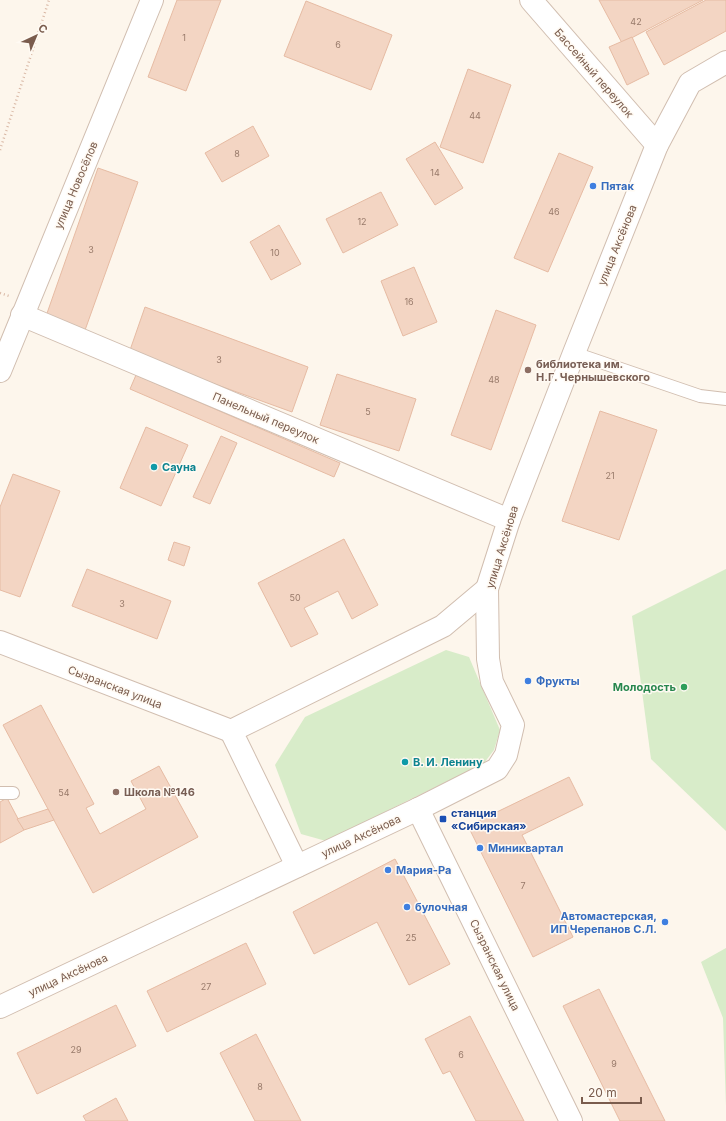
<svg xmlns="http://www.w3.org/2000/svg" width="726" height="1121" viewBox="0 0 726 1121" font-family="Inter,sans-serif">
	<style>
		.green { fill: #d8ecc9 }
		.building { fill: #f3d5c3; stroke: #e6bba3 }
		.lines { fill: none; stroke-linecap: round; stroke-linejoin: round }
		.service-casing { stroke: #d1beb0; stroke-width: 14 }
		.minor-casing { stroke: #d1beb0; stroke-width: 24 }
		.path { stroke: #d9b8a5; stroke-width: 2.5; stroke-dasharray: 1 3; stroke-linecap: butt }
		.service { stroke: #fff; stroke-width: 12 }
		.minor { stroke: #fff; stroke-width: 22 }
		.shop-dot { fill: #3f7fe0; stroke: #fffaf3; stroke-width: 1.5 }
		.education-dot { fill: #8d6e63; stroke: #fffaf3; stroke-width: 1.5 }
		.culture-dot { fill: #0f9aa8; stroke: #fffaf3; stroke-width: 1.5 }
		.leisure-dot { fill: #2e9e5b; stroke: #fffaf3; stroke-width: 1.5 }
		.transit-dot { fill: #1a4fb4; stroke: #fffaf3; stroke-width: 1.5 }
		.labels { text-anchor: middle; stroke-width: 3; stroke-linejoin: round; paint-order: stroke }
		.number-label { font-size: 9px; fill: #987a6a }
		.street-label { font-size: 11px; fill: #7a5c4d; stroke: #fffaf3 }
		.shop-label { font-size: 11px; font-weight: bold; fill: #366cbe; stroke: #fffaf3; text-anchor: start }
		.education-label { font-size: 11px; font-weight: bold; fill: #785e54; stroke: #fffaf3; text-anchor: start }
		.culture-label { font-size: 11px; font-weight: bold; fill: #0d838f; stroke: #fffaf3; text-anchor: start }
		.leisure-label { font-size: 11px; font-weight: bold; fill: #27864d; stroke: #fffaf3; text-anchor: end }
		.transit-label { font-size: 11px; font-weight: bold; fill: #164399; stroke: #fffaf3; text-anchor: start }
	</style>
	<rect width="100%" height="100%" fill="#fdf6ec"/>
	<g class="green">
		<polygon points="726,569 726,831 651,759 632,616"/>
		<polygon points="446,650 469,657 500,730 494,750 484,763 326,841 301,834 275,765 305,717"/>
		<polygon points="726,948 726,1106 723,1018 701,962"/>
	</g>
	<g class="building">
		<polygon points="177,0 221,0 186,91 148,77"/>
		<polygon points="599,0 703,0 622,43"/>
		<polygon points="706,0 726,0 726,31 664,65 646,32"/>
		<polygon points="306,1 392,35 371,90 284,56"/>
		<polygon points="632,37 649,74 627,85 609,47"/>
		<polygon points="468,69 511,85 483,163 440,147"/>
		<polygon points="253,126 269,156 222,182 205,153"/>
		<polygon points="435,142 463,188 435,205 406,159"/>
		<polygon points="559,153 593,167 548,272 514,258"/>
		<polygon points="98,168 138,182 84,333 45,319"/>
		<polygon points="381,192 398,225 343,253 326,219"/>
		<polygon points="279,225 301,264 271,280 250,242"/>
		<polygon points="414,267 437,322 403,336 381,281"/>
		<polygon points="145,307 308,367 292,412 129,353"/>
		<polygon points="496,310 536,325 491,450 451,435"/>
		<polygon points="337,374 416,399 399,451 320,425"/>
		<polygon points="136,375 340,463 334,477 130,389"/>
		<polygon points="600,411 657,430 619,540 562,521"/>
		<polygon points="146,427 188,445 161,506 120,488"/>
		<polygon points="221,436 237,443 210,504 193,497"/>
		<polygon points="13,474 60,491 20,597 0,590 0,507"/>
		<polygon points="344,539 378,605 352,619 338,591 304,608 318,634 291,647 258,583"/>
		<polygon points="174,542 190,547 184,566 168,560"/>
		<polygon points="87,569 171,601 157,639 72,606"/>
		<polygon points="41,705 94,804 86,808 100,834 146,809 131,781 159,766 198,837 93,893 3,725"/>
		<polygon points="569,777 583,805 522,835 573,937 533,957 468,826"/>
		<polygon points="7,798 24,830 0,843 0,802"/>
		<polygon points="48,809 54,820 24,830 17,819"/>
		<polygon points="395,859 450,964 409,985 377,922 314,954 293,912"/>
		<polygon points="246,943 266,984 167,1032 147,991"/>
		<polygon points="599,989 665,1121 620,1121 563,1006"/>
		<polygon points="116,1005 136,1046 37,1094 17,1053"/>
		<polygon points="470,1016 524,1121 476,1121 450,1071 443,1074 425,1039"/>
		<polygon points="256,1034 301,1121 255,1121 220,1053"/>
		<polygon points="116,1098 128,1121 86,1121 83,1116"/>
	</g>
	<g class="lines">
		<g class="service-casing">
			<g id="service">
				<polyline points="574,353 700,396 726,399"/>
				<polyline points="0,793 13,793"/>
			</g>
		</g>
		<g class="minor-casing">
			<g id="minor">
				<polyline points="531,0 657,145"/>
				<polyline points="22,315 509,520"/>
				<polyline points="0,371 152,0"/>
				<polyline points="0,642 231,731"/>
				<polyline points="418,809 571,1121"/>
				<polyline points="297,866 231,731 443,626 487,589"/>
				<polyline points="0,1007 418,809 497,769 506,755 513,725 492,682 488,659 487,589 509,520 574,353 657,145 690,83 726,62"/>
			</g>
		</g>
		<g class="path">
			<polyline points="0,150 49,0"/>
			<polyline points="0,293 9,296"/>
		</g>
		<use href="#service" class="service"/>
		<use href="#minor" class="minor"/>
	</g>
	<g class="shop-dot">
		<circle cx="593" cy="186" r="4"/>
		<circle cx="528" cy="681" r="4"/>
		<circle cx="480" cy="848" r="4"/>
		<circle cx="388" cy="870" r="4"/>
		<circle cx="407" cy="907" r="4"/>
		<circle cx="665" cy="922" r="4"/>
	</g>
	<g class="education-dot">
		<circle cx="528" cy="370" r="4"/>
		<circle cx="116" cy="792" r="4"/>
	</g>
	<g class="culture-dot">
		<circle cx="154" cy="467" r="4"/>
		<circle cx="405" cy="762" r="4"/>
	</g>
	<circle class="leisure-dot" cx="684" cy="687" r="4"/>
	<rect class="transit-dot" x="439" y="815" width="8" height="8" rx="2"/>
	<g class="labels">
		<g class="number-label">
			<text x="636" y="25">42</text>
			<text x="184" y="41">1</text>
			<text x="338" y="48">6</text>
			<text x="475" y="119">44</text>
			<text x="237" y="157">8</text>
			<text x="435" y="176">14</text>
			<text x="554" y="215">46</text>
			<text x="362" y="225">12</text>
			<text x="91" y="253">3</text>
			<text x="275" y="256">10</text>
			<text x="409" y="305">16</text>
			<text x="219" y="363">3</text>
			<text x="494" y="383">48</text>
			<text x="368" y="415">5</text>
			<text x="610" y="479">21</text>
			<text x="295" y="601">50</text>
			<text x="122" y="607">3</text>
			<text x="64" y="796">54</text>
			<text x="523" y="889">7</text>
			<text x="411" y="941">25</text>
			<text x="206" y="990">27</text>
			<text x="76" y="1053">29</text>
			<text x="461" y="1058">6</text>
			<text x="614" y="1067">9</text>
			<text x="260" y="1090">8</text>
		</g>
		<g class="street-label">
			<text transform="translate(594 73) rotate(49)" y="4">Бассейный переулок</text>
			<text transform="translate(76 185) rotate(-67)" y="4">улица Новосёлов</text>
			<text transform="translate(617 245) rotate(-68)" y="4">улица Аксёнова</text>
			<text transform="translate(266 418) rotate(23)" y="4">Панельный переулок</text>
			<text transform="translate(502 547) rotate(-73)" y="4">улица Аксёнова</text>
			<text transform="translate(115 687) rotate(21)" y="4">Сызранская улица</text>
			<text transform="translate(361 836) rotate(-25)" y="4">улица Аксёнова</text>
			<text transform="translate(495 965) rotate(64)" y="4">Сызранская улица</text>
			<text transform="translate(68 975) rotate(-25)" y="4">улица Аксёнова</text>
		</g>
		<g class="shop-label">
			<text x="601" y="190">Пятак</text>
			<text x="536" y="685">Фрукты</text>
			<text x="488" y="852">Миниквартал</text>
			<text x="396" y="874">Мария-Ра</text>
			<text x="415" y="911">булочная</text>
			<text x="657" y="920" text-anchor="end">Автомастерская,<tspan x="657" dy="13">ИП Черепанов С.Л.</tspan></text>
		</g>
		<g class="education-label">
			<text x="536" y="368">библиотека им.<tspan x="536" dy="13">Н.Г. Чернышевского</tspan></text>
			<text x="124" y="796">Школа №146</text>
		</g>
		<g class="culture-label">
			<text x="162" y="471">Сауна</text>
			<text x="413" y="766">В. И. Ленину</text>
		</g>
		<g class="leisure-label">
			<text x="676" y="691">Молодость</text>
		</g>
		<g class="transit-label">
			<text x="451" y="817">станция<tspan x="451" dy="13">«Сибирская»</tspan></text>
		</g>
	</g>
	<g transform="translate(36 36) rotate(44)" stroke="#fffaf3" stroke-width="3" paint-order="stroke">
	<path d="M0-3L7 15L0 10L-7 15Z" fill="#7a5c4d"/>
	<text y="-6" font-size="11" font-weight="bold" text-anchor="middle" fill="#7a5c4d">С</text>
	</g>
	<path d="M582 1097v6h59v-6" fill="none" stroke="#7a5c4d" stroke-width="2"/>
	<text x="588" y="1097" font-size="12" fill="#7a5c4d" stroke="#fffaf3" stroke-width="3" paint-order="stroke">20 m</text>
</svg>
